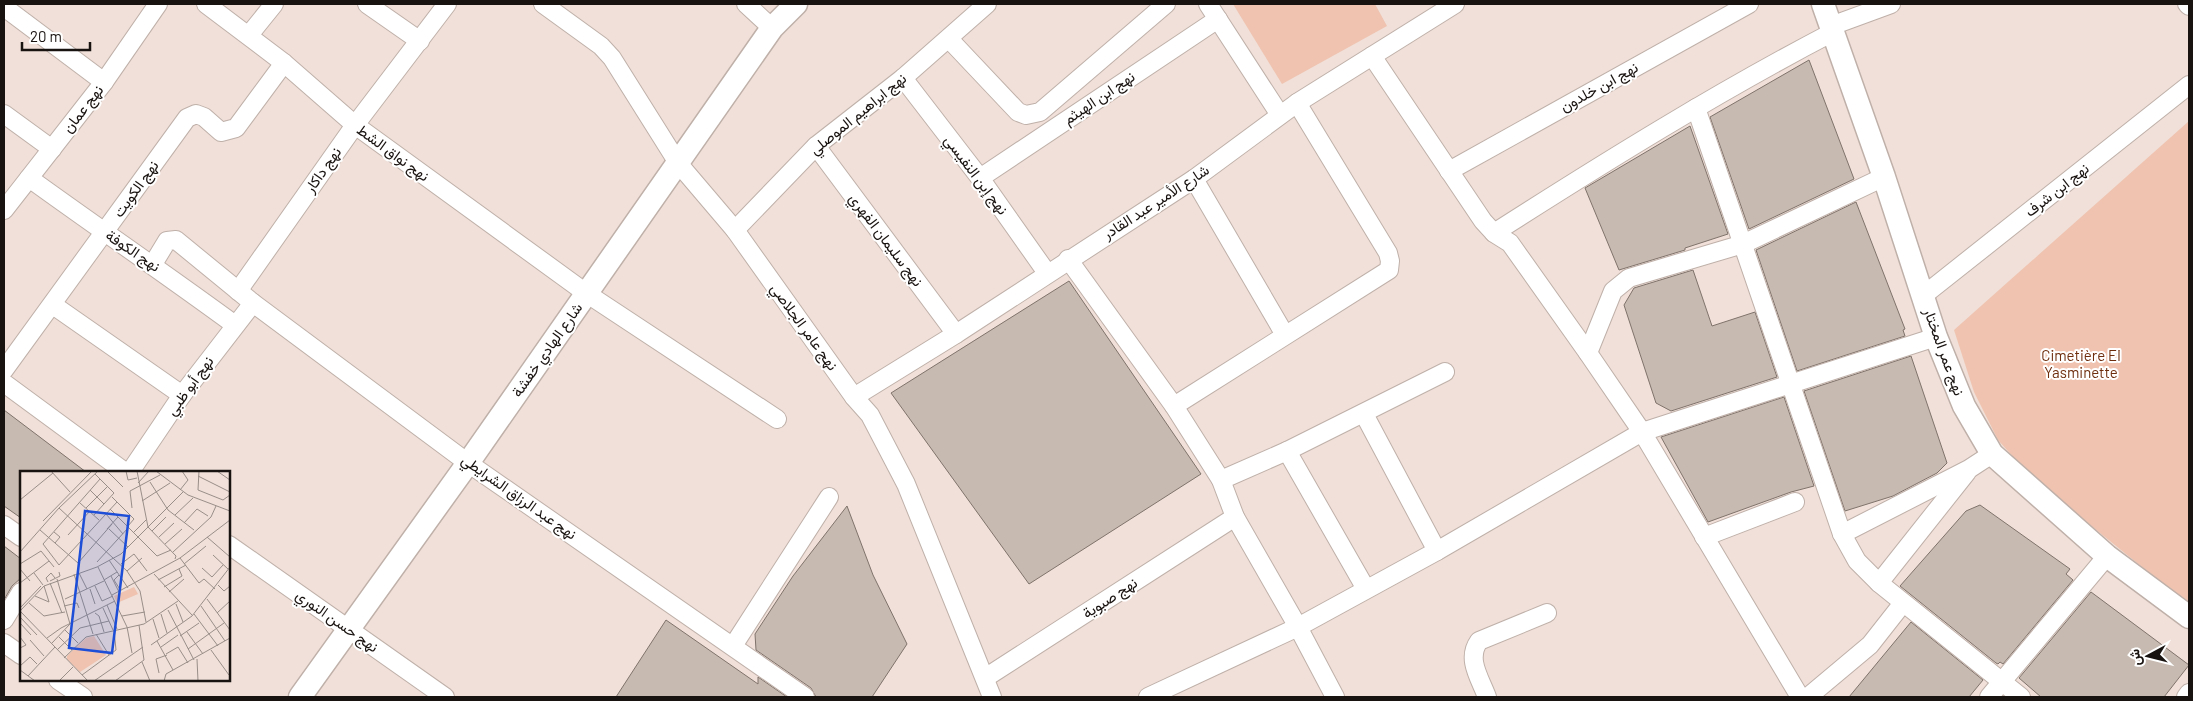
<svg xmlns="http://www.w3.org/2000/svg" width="2193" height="701" viewBox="0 0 2193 701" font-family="Barlow,Vazirmatn,sans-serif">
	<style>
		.green { fill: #efc3b0 }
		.building { fill: #c7bab1; stroke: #7f736b }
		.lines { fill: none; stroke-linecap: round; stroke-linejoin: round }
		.minor-casing { stroke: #bfb0a9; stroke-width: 20 }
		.tertiary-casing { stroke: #bfb0a9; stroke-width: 25 }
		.minor { stroke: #fff; stroke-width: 18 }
		.tertiary { stroke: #fff; stroke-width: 22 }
		.labels { text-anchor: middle; stroke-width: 4; stroke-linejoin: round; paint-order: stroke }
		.street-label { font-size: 15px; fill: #181210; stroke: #fff }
		.park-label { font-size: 15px; fill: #6e2d0d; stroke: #fff }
		.inset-road { fill: none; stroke: #9a8e89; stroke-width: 1 }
		.view { fill: #1d4ed8; fill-opacity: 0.15; stroke: #1d4ed8; stroke-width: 2.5 }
		.inset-edge { fill: none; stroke: #181210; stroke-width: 2.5 }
	</style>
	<rect width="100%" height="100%" fill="#f0e0d9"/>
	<g class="green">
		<polygon points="1233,4 1375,4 1387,26 1282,84"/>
		<polygon points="2189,121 2189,605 2032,478 1998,440 1974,392 1954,330"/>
	</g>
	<g class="building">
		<polygon points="1809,60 1854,179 1749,229 1710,117"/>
		<polygon points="1690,126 1728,234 1685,248 1685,250 1619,270 1585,188"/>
		<polygon points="1856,202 1905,329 1903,330 1905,336 1797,371 1756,250"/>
		<polygon points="1693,270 1712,326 1755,312 1777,377 1671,411 1656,403 1624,305 1634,288"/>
		<polygon points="1069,281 1201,474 1029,584 891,393"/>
		<polygon points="1911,356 1947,463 1937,473 1893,496 1845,511 1804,391"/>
		<polygon points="1784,397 1814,486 1791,492 1708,522 1661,437"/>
		<polygon points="4,410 86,472 21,472 21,518 4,506"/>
		<polygon points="1980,505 2070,569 2066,574 2073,580 2003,664 2000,662 1998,664 1996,663 1900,586 1966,511"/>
		<polygon points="847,506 873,575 907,644 872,697 816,697 811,688 756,650 755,634 793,576"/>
		<polygon points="4,546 21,559 21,578 12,586 4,600"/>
		<polygon points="2091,592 2189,665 2164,697 2041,697 2019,678"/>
		<polygon points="666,620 758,684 758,677 787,697 616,697"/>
		<polygon points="1911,622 1983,680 1969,697 1849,697"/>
	</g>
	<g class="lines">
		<g class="minor-casing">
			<g id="minor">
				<polyline points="206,4 284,63 355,125 586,293 777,419"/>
				<polyline points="367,4 420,41"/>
				<polyline points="543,4 601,46 612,58 678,163 735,230 854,397 870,415 906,484 992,697"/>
				<polyline points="746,4 772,28"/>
				<polyline points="1208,4 1280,115"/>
				<polyline points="2187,4 2189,6"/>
				<polyline points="4,7 104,82"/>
				<polyline points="1831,26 1891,4"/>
				<polyline points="249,35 274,4"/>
				<polyline points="949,39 1018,112 1026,115 1040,112 1166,4"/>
				<polyline points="1372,56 1483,221 1494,233 1510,243 1588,353 1642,432 1800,697"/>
				<polyline points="903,78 980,178 1047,273"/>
				<polyline points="1696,108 1842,534 1857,561 1879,583 2021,697"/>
				<polyline points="4,114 52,149"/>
				<polyline points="816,146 956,334"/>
				<polyline points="1449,171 1749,4"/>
				<path d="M29,178c69,50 138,97 206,147"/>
				<polyline points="980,178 1218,19"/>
				<polyline points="1194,179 1285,335"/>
				<polyline points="4,210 104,82 158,4"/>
				<polyline points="735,230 816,146 903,78 987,4"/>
				<path d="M1494,233c111,-71 222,-140 339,-201"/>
				<polyline points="1068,259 1174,406 1221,480 1235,517 1298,627 1335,697"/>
				<polyline points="153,264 167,241 176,240 253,303 468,463 805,697"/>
				<polyline points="238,291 355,125 447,4"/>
				<polyline points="1924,295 2189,85"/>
				<polyline points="53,305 182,395"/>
				<polyline points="1588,353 1613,291 1629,278 1743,244 1884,177"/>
				<polyline points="4,370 187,118 196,114 204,117 221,132 236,128 284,63"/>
				<polyline points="4,383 125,472"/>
				<polyline points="854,397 956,334 1194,179 1297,103 1455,4"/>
				<polyline points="1174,406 1389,270 1390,261 1388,253 1297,103"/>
				<polyline points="1364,414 1437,551"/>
				<polyline points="1287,451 1366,589"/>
				<polyline points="130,472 182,395 253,303"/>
				<polyline points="1221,480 1287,451 1445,372"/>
				<polyline points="4,525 21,537"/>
				<polyline points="1842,534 1969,469 1992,454"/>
				<polyline points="1704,537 1795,502"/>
				<polyline points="229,545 445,697"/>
				<polyline points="1879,583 1967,472"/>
				<polyline points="4,620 21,592"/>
				<polyline points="4,643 21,655"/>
				<polyline points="733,646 829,497"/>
				<polyline points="985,678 1235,517"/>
				<polyline points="58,680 83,697"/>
				<polyline points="1148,697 1298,627 1437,551 1642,432 1936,337"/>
				<path d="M1487,697c-7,-19 -21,-38 -8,-56l68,-28"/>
				<polyline points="1808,697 1870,645 1903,603"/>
				<polyline points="1989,697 2107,556"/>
				<polyline points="2186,697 2189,693"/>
			</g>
		</g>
		<g class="tertiary-casing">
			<g id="tertiary">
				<polyline points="1823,4 1884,177 1936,337 1964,406 1992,454 2107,556 2189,617"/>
				<polyline points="300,697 468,463 772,28 796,4"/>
			</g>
		</g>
		<use href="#minor" class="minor"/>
		<use href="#tertiary" class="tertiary"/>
	</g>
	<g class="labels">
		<g class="street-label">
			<text transform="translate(1599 87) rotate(-29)" y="5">نهج ابن خلدون</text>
			<text transform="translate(1099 98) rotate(-34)" y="5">نهج ابن الهيثم</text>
			<text transform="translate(83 109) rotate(-52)" y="5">نهج عمان</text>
			<text transform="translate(858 114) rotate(-39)" y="5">نهج ابراهيم الموصلي</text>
			<text transform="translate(393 153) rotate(36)" y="5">نهج نواق الشط</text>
			<text transform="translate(323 170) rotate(-55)" y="5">نهج داكار</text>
			<text transform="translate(976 175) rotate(53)" y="5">نهج إبن النفيسي</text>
			<text transform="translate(136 189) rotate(-54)" y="5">نهج الكويت</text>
			<text transform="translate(2057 190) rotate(-38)" y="5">نهج ابن شرف</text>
			<text transform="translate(1156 202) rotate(-33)" y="5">شارع الأمير عبد القادر</text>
			<text transform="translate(886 240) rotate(53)" y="5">نهج سليمان الفهري</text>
			<text transform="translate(133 251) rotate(34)" y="5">نهج الكوفة</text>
			<text transform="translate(804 327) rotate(54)" y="5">نهج عامر الجلاصي</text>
			<text transform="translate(547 350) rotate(-55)" y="5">شارع الهادي خفشة</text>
			<text transform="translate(1944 352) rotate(70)" y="5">نهج عمر المختار</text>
			<text transform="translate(190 386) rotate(-54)" y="5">نهج أبو ظبي</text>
			<text transform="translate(519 497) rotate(35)" y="5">نهج عبد الرزاق الشرايطي</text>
			<text transform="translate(1110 598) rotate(-33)" y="5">نهج صبوية</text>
			<text transform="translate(337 621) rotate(35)" y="5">نهج حسن النوري</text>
		</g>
		<g class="park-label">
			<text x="2081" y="361">Cimetière El<tspan x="2081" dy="17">Yasminette</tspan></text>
		</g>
	</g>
	<g transform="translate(20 471)">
		<rect width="210" height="210" fill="#f0e0d9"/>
		<path d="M114,116l4,7 -21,9 -3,-7zM74,165l12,19 -26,17 -13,-13v-3l19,-18z" fill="#efc3b0"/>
		<path class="inset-road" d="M31,0l19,21M87,0l16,16M106,0l2,9 9,-2M117,0l11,56 28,29 -1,3M136,0l32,24 42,16M197,0l13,9M178,5l32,16M80,8l-57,65 16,21 58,-63M130,11l18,28 26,20M118,12l11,-12M70,19l14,14M160,19l8,-10 -6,-9M178,19l25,10 7,-5M178,19l1,-19M92,26l22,22 -6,7M0,29l33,-27M122,30l28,-18M60,32l19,17M39,37l68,63 13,20 6,31M66,37l22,-22M112,37l-2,-17 30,-16M90,38l47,47 14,-6M86,43l17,20M74,44l20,-22 -19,-19M155,44l18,-17M23,50l49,-50M164,52l13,-14 11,7M87,58l11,-12M89,58l19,18M20,59l38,33 34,-39M132,60l14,-14M34,61l6,5 -5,6M114,61l12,-12M48,64l22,-24M139,66l15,-14M187,66l23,20M145,73l17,-15M0,81l39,-44 39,-37M153,81l38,-35 5,-11M193,84l15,14M160,87l19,25 5,-4 11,10M89,89l19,28M77,91l31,-34M0,93l21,-13 13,16M101,93l13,-10 13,17M164,93l22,-18M78,96l29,60 5,26M182,97l10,9 11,-12M0,98l10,12M107,100l15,-13M14,102l9,12M59,102l8,16M54,103l19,60M134,103l38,41M99,104l-5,5 7,11M91,105l8,16M84,109l13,-8M138,109l28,-15M30,110l10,-5 -1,-4M28,111l-2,-4 5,-5 4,5M0,112l29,-22M30,112l12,30M198,114l6,6 6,-5M75,115l7,15 11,-5M144,116l18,-11 -3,-7M70,118l5,15M149,121l15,-13M92,124l68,-37 50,-38M15,125l14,6 -5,-16M45,128l39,-18M187,128l23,31M9,132l15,13 21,-4M156,133l7,18M87,134l10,24M44,135l13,-3 2,5M181,135l24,35M0,137l21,-22M83,137l10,22M148,139l26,50M0,140l24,-25 53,-19 24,-13 62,-62M0,140l68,70M75,142l4,3 5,16M197,142l13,-12M141,143l6,19M174,143l24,32M102,145l23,-4M0,146l17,18M133,148l6,19M0,152l11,12M45,159l13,13M167,161l16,22M76,163l13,21M160,165l19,-13M0,166l6,8 -6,3M39,166l13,13M27,167l14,-10 54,-27M10,169l14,16M137,170l16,29M32,172l18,-19 -13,-45M131,174l41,-29 38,-49M141,176l17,-12M168,178l36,-26M37,179l23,-22 29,-7M191,179l18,25M146,183l12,-7 10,16M44,187l22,-21 58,-13 34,-23M177,188l1,22M122,191l8,19M0,195l10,-9 7,7M0,199l15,11M139,202l-3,-14 11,-4M62,204l34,-25 -2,-20M8,205l27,-29M39,210l14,-14M74,210l49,-34M95,210l29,-21 -5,-35M144,210l2,-7 64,-36"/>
		<path class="view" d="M65,40l44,5 -17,137 -43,-5z"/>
		<rect width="210" height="210" class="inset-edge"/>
	</g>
	<rect width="2193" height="701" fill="none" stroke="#181210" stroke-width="10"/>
	<g transform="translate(2148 656) rotate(263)" stroke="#ffffff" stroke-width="4" paint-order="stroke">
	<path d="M0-4L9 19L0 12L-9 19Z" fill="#181210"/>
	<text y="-8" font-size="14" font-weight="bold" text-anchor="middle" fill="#181210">ش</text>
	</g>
	<path d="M22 42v8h68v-8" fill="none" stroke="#181210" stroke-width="2.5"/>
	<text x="30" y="42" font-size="15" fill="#181210" stroke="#ffffff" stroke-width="4" paint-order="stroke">20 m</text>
</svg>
